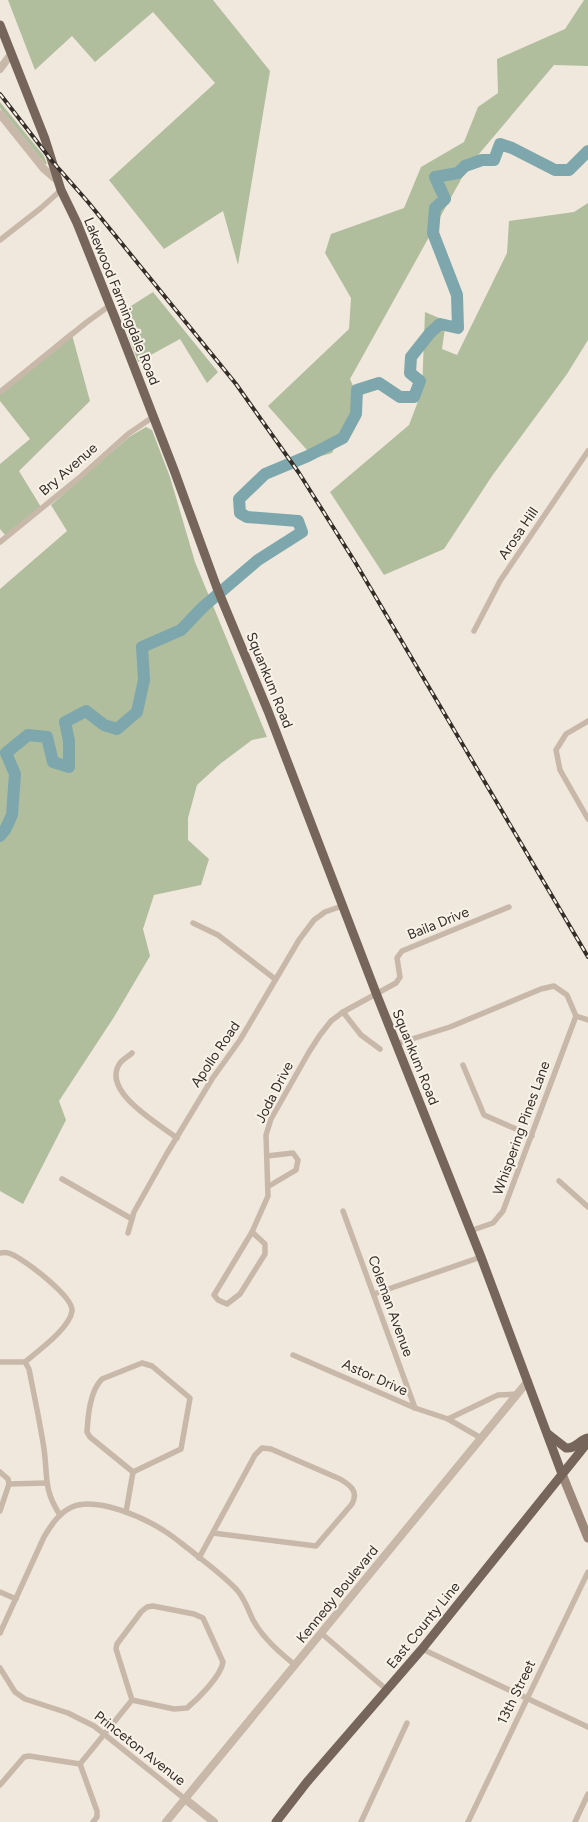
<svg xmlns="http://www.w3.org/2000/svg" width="588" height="1822" viewBox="0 0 588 1822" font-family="Figtree,sans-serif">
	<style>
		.green { fill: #b1be9d }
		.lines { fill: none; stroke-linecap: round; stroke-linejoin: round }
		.river { stroke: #7da7ac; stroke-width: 12 }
		.minor { stroke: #c8b8a9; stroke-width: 5.5 }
		.tertiary { stroke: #c8b8a9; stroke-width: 8 }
		.secondary { stroke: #9b887a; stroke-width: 9 }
		.primary { stroke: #76655a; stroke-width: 9 }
		.rail-casing { stroke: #352d28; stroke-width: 4 }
		.rail { stroke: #f8f2e8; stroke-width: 2; stroke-dasharray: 5.5; stroke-linecap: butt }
		.labels { text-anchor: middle; stroke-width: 4; stroke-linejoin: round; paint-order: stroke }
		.street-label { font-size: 14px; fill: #352d28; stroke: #f8f2e8 }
	</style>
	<rect width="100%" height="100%" fill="#f0e8dc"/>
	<g class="green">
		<polygon points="8,0 213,0 270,71 238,265 223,211 164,249 109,180 215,83 153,12 95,62 72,36 35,70"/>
		<polygon points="584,0 588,0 588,66 554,65 468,167 350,379 359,400 332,453 314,458 268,406 349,329 351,298 325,253 331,234 404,208 421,167 464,142 478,107 498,93 497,59 565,29"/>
		<polygon points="0,102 44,156 47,164 45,164 0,108"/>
		<polygon points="588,203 588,340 567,374 492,476 444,549 384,575 330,492 409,425 422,391 425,312 446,321 442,349 457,355 507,253 509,221 574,212"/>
		<polygon points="153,292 218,372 207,383 180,339 138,362 120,313"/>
		<polygon points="71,331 90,401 19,471 41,507 6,536 0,529 0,464 30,439 0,401 0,390"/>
		<polygon points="146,427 152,430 170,477 195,562 267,737 252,740 220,764 197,785 188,818 188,840 209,859 201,885 154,895 143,929 150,956 114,1017 59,1101 66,1120 23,1204 0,1191 0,589 67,531 51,505 129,437"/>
	</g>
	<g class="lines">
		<polyline class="river" points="0,836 5,830 12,815 15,774 6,753 28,735 47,737 53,762 69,767 69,741 65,722 86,711 104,725 117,729 137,712 144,680 142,647 181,630 203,607 258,560 302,532 298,521 247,517 240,513 239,499 265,474 308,456 343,438 356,414 357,390 379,383 400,397 414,397 420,381 410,373 411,357 430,333 440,324 458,328 457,295 433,233 435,208 445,199 435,177 458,173 465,166 482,160 494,160 500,144 512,148 555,170 569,170 588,151"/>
		<g class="minor">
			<polyline points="0,240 41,208 61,190"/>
			<polyline points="0,392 87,322 109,306"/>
			<polyline points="0,542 79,478 128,434 153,417"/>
			<polyline points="474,631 500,581 588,451"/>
			<polyline points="588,721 566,734 556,750 560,770 588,819"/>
			<polyline points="193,923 218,935 275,979"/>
			<polyline points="343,1012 361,1035 380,1049"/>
			<polyline points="396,1044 450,1027 541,989 554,986 567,995 576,1016 588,1020"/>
			<path d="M132,1053c-3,3 -9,6 -12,10 -20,28 39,61 57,75"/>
			<polyline points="463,1065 484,1115 532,1136"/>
			<polyline points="267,1156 293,1153 298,1160 296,1170 269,1186"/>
			<polyline points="62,1179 132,1219"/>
			<polyline points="559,1181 588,1207"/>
			<polyline points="343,1211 415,1408"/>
			<polyline points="470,1231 493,1223 503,1211 576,1016"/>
			<polyline points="252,1232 268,1196 266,1135 271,1119 309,1052 320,1035 331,1021 343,1012 396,983 400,977 397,958 402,951 509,907"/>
			<polygon points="252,1232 265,1244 265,1254 240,1294 227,1304 218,1300 214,1295"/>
			<polyline points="128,1233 134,1212 166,1155 212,1079 240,1040 299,940 314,920 325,912 342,906"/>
			<path d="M0,1253c4,-1 7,-1 11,1 13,5 63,43 61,57 -2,17 -34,40 -47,51h-25"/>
			<polyline points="374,1294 481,1257"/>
			<polyline points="293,1355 415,1408 448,1419 481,1438"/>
			<path d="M25,1362l4,7c5,26 11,53 15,80 4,28 -1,40 16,66"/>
			<path d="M142,1363l10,3 38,32 -9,51 -48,23 -43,-35 -3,-5c1,-17 3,-41 15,-53z"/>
			<polyline points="448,1419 498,1395 518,1394"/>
			<polyline points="0,1472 8,1479 9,1484 0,1511"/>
			<polyline points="9,1484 46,1483"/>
			<polyline points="126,1512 133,1472"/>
			<path d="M199,1558l56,-103 7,-7 9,1 69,30c10,6 19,12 12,25l-36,42 -103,-13"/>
			<polyline points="0,1592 16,1599"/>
			<path d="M153,1606l41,8 9,4 20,44c-2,14 -25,37 -36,46l-13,1 -42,-9 -16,-51 1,-5 24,-32 6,-5z"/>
			<path d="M0,1633l44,-96c7,-12 15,-24 28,-30 25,-11 73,11 94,25 8,5 16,12 24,18 16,13 33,25 47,40 8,9 11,20 16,30 10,18 26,32 42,45"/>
			<polyline points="321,1633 387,1690"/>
			<polyline points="422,1649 588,1727"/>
			<polyline points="0,1668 15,1692 25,1699 68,1713 94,1726 185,1799"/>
			<polyline points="80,1764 132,1700"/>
			<polyline points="0,1785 24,1757 29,1756 80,1764 97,1811 97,1817 93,1822"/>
			<polyline points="361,1822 407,1723"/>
			<polyline points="468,1822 588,1572"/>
			<polyline points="575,1822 588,1794"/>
		</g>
		<g class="tertiary">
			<polyline points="0,69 11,54"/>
			<polyline points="0,114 44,169 58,181"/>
			<polyline points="185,1799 214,1822"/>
			<polyline points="166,1822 528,1381"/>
		</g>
		<polyline class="secondary" points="562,1474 588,1538"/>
		<g class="primary">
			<polyline points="0,25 45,139 61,190 77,223 119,328 174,470 217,588 268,711 376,993 481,1257 562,1474"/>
			<path d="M548,1434l18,14c10,1 13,-8 22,-10"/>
			<polyline points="276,1822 307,1782 422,1649 588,1442"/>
		</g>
		<g class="rail-casing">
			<polyline id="rail" points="0,94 52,161 88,202 236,384 299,473 355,562 588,957"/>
		</g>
		<use href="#rail" class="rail"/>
	</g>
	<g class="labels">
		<g class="street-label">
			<text transform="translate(122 301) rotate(68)" y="5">Lakewood Farmingdale Road</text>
			<text transform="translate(68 469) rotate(-41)" y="5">Bry Avenue</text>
			<text transform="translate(518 533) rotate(-56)" y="5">Arosa Hill</text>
			<text transform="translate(270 680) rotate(68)" y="5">Squankum Road</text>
			<text transform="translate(438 923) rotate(-22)" y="5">Baila Drive</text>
			<text transform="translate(215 1054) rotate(-56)" y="5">Apollo Road</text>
			<text transform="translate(416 1057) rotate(68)" y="5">Squankum Road</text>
			<text transform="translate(274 1092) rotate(-63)" y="5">Joda Drive</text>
			<text transform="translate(521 1128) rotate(-70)" y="5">Whispering Pines Lane</text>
			<text transform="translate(391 1306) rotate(70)" y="5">Coleman Avenue</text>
			<text transform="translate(375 1377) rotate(24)" y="5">Astor Drive</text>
			<text transform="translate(337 1594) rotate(-51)" y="5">Kennedy Boulevard</text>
			<text transform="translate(423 1625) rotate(-51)" y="5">East County Line</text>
			<text transform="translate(516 1692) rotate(-64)" y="5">13th Street</text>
			<text transform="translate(140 1748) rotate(38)" y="5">Princeton Avenue</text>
		</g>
	</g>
</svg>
